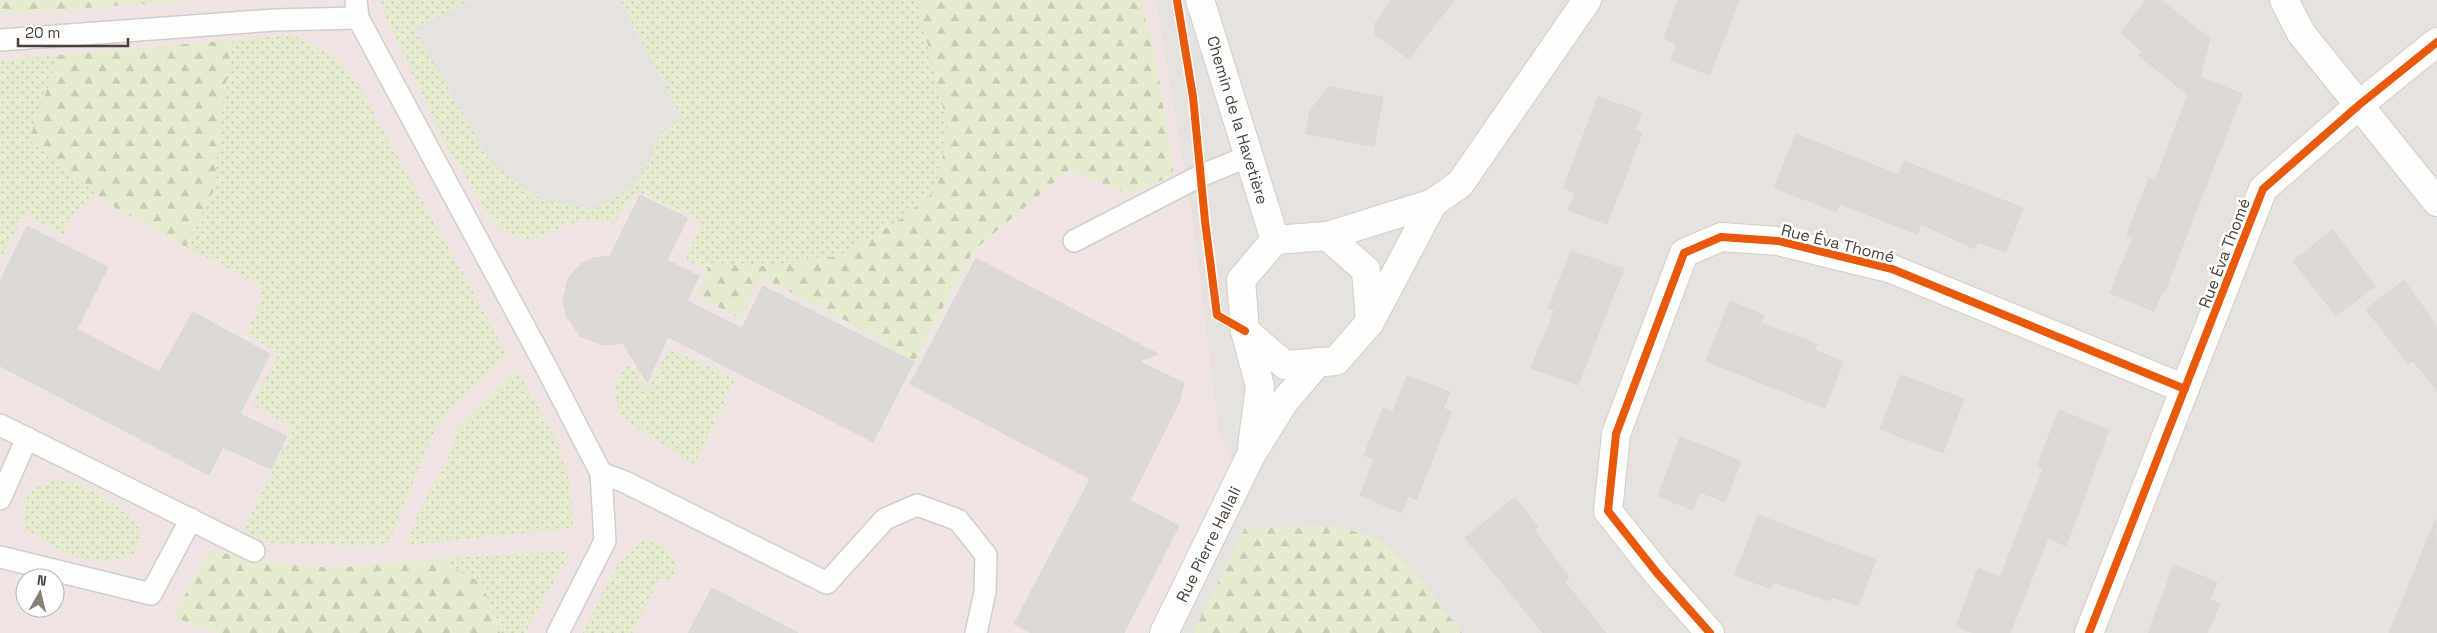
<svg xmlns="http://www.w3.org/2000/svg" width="2437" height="633" viewBox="0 0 2437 633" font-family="'Space Grotesk',sans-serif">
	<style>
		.residential { fill: #e7e2dd; fill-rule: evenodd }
		.medical { fill: #f1e5e4; fill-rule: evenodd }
		.grass { fill: url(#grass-dots) }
		.forest { fill: url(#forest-firs) }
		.parking { fill: #e5e2df }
		.building { fill: #dbd8d5; stroke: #dbd8d4 }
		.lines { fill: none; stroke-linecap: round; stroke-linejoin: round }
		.lane-casing { stroke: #d1cfcc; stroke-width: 24 }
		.street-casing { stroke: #d1cfcc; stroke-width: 30 }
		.lane { stroke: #fdfdfc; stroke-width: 21 }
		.street { stroke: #fdfdfc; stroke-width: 28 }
		.cycleway-casing { stroke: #fff; stroke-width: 11 }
		.cycleway { stroke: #e8590c; stroke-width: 8 }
		.labels { text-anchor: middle; stroke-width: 5; stroke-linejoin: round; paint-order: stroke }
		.street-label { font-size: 16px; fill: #4a413a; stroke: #fff }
	</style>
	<defs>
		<pattern id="grass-dots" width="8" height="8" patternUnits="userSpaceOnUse" patternTransform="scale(1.25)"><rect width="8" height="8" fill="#e5ecd0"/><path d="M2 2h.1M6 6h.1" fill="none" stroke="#c6ccb3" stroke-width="1.8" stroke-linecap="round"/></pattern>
		<pattern id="forest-firs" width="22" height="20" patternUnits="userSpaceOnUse" patternTransform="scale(1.25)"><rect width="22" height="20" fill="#e5ecd0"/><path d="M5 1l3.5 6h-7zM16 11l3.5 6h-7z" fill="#c6ccb3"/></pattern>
	</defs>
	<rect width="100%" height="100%" fill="#f3f1ee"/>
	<path class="residential" d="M0,0h2437v633h-2437zM25,578h30v30h-30z"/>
	<path class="medical" d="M0,0h1156l36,216 27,219 21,43 -77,155h-1163zM25,578h30v30h-30z"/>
	<g class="grass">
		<polygon points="381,0 472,0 415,29 648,166 658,136 682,119 620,0 917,0 948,129 936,190 902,218 838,256 755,267 710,263 707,271 684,259 703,221 637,191 614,222 583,219 528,241 498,228 447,147 385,15"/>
		<polygon points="293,35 338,59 357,83 508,355 457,403 435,429 387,546 272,543 243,530 294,429 252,404 279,354 246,334 263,298 259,284 186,247 214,189 222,109 233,40"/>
		<polygon points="59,55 29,140 99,195 74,213 63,236 25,213 0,260 0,61"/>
		<path d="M669,348l66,31 -40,86 -75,-49c-5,-23 -10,-34 9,-51l19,25z"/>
		<polygon points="517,370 556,439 570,483 573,528 406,545 421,507 445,466 458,428"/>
		<path d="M62,479c31,10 59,25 79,51l-6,24 -26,8 -39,-6 -43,-26c-11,-32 4,-45 35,-51z"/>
		<path d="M645,540l17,4 13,12v16l-5,10 -10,-5 -28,56h-49c15,-29 33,-78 62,-93z"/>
		<polygon points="571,551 525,633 500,633 482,583 436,559"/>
	</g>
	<g class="forest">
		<polygon points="0,0 199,0 0,14"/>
		<polygon points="917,0 1140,0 1155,53 1174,175 1129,194 1069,170 973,251 904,381 873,365 885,341 761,277 740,318 697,296 710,263 755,267 838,256 902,218 936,190 948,129"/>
		<polygon points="233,40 222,109 214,189 186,247 112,206 29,140 59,55"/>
		<polygon points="1336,526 1377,538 1412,568 1462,633 1193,633 1245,528"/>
		<polygon points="209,550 267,562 332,568 436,559 482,583 500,633 218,633 173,617"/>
	</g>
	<polygon class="parking" points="472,0 620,0 682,119 658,136 648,166 631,188 594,209 541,200 491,163 414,29"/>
	<g class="building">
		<polygon points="1392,0 1454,0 1409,59 1375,34 1375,23"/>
		<polygon points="1678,0 1739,0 1710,75 1671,60 1677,44 1664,38"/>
		<polygon points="2146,0 2161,0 2210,39 2200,77 2242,94 2165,291 2163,290 2154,311 2110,293 2133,237 2127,235 2149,178 2155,180 2188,95 2138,55 2142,51 2121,33"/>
		<polygon points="1328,87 1383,97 1374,146 1306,134 1310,111"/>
		<polygon points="1598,97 1641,112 1635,130 1642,133 1607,224 1568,210 1575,193 1563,188"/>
		<polygon points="1796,134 1899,175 1904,161 2023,208 2006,252 1977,242 1975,249 1921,224 1917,234 1840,204 1837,212 1774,188"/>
		<polygon points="640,195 688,218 667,260 699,276 687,301 742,328 763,286 914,362 873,442 668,337 647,383 623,343 603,345 580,336 567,317 563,302 568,278 581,264 593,258 610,256"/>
		<polygon points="27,226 108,267 77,329 159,372 193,312 270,354 240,414 287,436 271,469 223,447 209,475 0,366 0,281"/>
		<polygon points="2333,230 2375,286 2336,316 2293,261"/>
		<polygon points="1571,251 1624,269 1578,385 1531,368 1555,310 1548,308"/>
		<polygon points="976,258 1158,354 1139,361 1184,383 1180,400 1130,500 1179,526 1124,633 1031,633 1014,624 1090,479 910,384"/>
		<polygon points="2404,280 2437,326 2437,390 2413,361 2408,364 2366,309"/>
		<polygon points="1730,301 1764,315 1761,323 1817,344 1815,350 1843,362 1825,408 1706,361"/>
		<polygon points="1901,375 1964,399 1943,453 1880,429"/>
		<polygon points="1407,376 1450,392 1443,408 1451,412 1416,500 1408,496 1402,513 1360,495 1374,459 1364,455 1383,408 1393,412"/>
		<polygon points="2059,410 2109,430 2066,546 2048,538 2010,633 1974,633 1956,626 1978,568 2000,577 2043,469 2037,466"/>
		<polygon points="1680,437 1741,461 1725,502 1700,492 1692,510 1658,496"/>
		<polygon points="1515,497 1538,527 1534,530 1569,578 1565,582 1606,633 1543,633 1465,538"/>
		<polygon points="1758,515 1876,560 1858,606 1832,597 1830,601 1773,582 1771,589 1735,575"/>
		<polygon points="2436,519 2437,633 2389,633"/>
		<polygon points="2174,565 2217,582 2210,600 2220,603 2207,633 2148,633"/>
		<polygon points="712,588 798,633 688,633"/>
	</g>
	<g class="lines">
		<g class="lane-casing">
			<g id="lane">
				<polyline points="356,0 358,18 545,365 601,473 605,541 558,633"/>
				<polyline points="0,40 275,20 358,18"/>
				<polyline points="1074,241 1200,176 1249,156"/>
				<polyline points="0,425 254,551"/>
				<polyline points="601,473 625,482 827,583 885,519 917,505 958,520 986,555 985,592 976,633"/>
				<polyline points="0,499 27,438"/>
				<polyline points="0,557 151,594 191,519"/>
			</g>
		</g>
		<g class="street-casing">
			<g id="street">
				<polyline points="1200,0 1275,240"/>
				<polyline points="2284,0 2301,33 2437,202"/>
				<polygon points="1327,236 1366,270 1370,322 1336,361 1285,365 1245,331 1241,280 1275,240"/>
				<polyline points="1327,236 1433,203 1460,184 1587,0"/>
				<polyline points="1370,322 1433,203"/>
				<polyline points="1245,331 1260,386 1252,447"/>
				<polyline points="1164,633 1251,455 1284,402 1318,362"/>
				<polyline points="1710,633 1657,573 1608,511 1616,434 1684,253 1721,237 1778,241 1892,269 2185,389"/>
				<polyline points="2089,633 2263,189 2359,105 2437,42"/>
			</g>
		</g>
		<use href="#lane" class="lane"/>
		<use href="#street" class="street"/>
		<g class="cycleway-casing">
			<g id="cycleway">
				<polyline points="1177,0 1193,97 1205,221 1217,315 1245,331"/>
				<polyline points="1710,633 1657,573 1608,511 1616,434 1684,253 1721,237 1778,241 1892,269 2185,389"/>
				<polyline points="2089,633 2263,189 2359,105 2437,42"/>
			</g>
		</g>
		<use href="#cycleway" class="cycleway"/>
	</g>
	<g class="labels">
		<g class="street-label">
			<text transform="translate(1238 120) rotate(73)" y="6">Chemin de la Havetière</text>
			<text transform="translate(1838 243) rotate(14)" y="6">Rue Éva Thomé</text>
			<text transform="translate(2224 253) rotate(-69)" y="6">Rue Éva Thomé</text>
			<text transform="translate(1208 544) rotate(-64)" y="6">Rue Pierre Hallali</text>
		</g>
	</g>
	<g transform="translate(40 593) rotate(8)"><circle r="24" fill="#ffffff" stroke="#b7b3b0"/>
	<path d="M0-4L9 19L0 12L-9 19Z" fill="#857f79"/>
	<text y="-8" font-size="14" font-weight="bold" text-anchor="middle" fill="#4a413a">N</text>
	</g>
	<path d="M18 38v8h110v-8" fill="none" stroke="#4a413a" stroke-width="2.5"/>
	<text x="25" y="38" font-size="15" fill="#4a413a" stroke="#ffffff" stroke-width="4" paint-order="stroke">20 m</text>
</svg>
